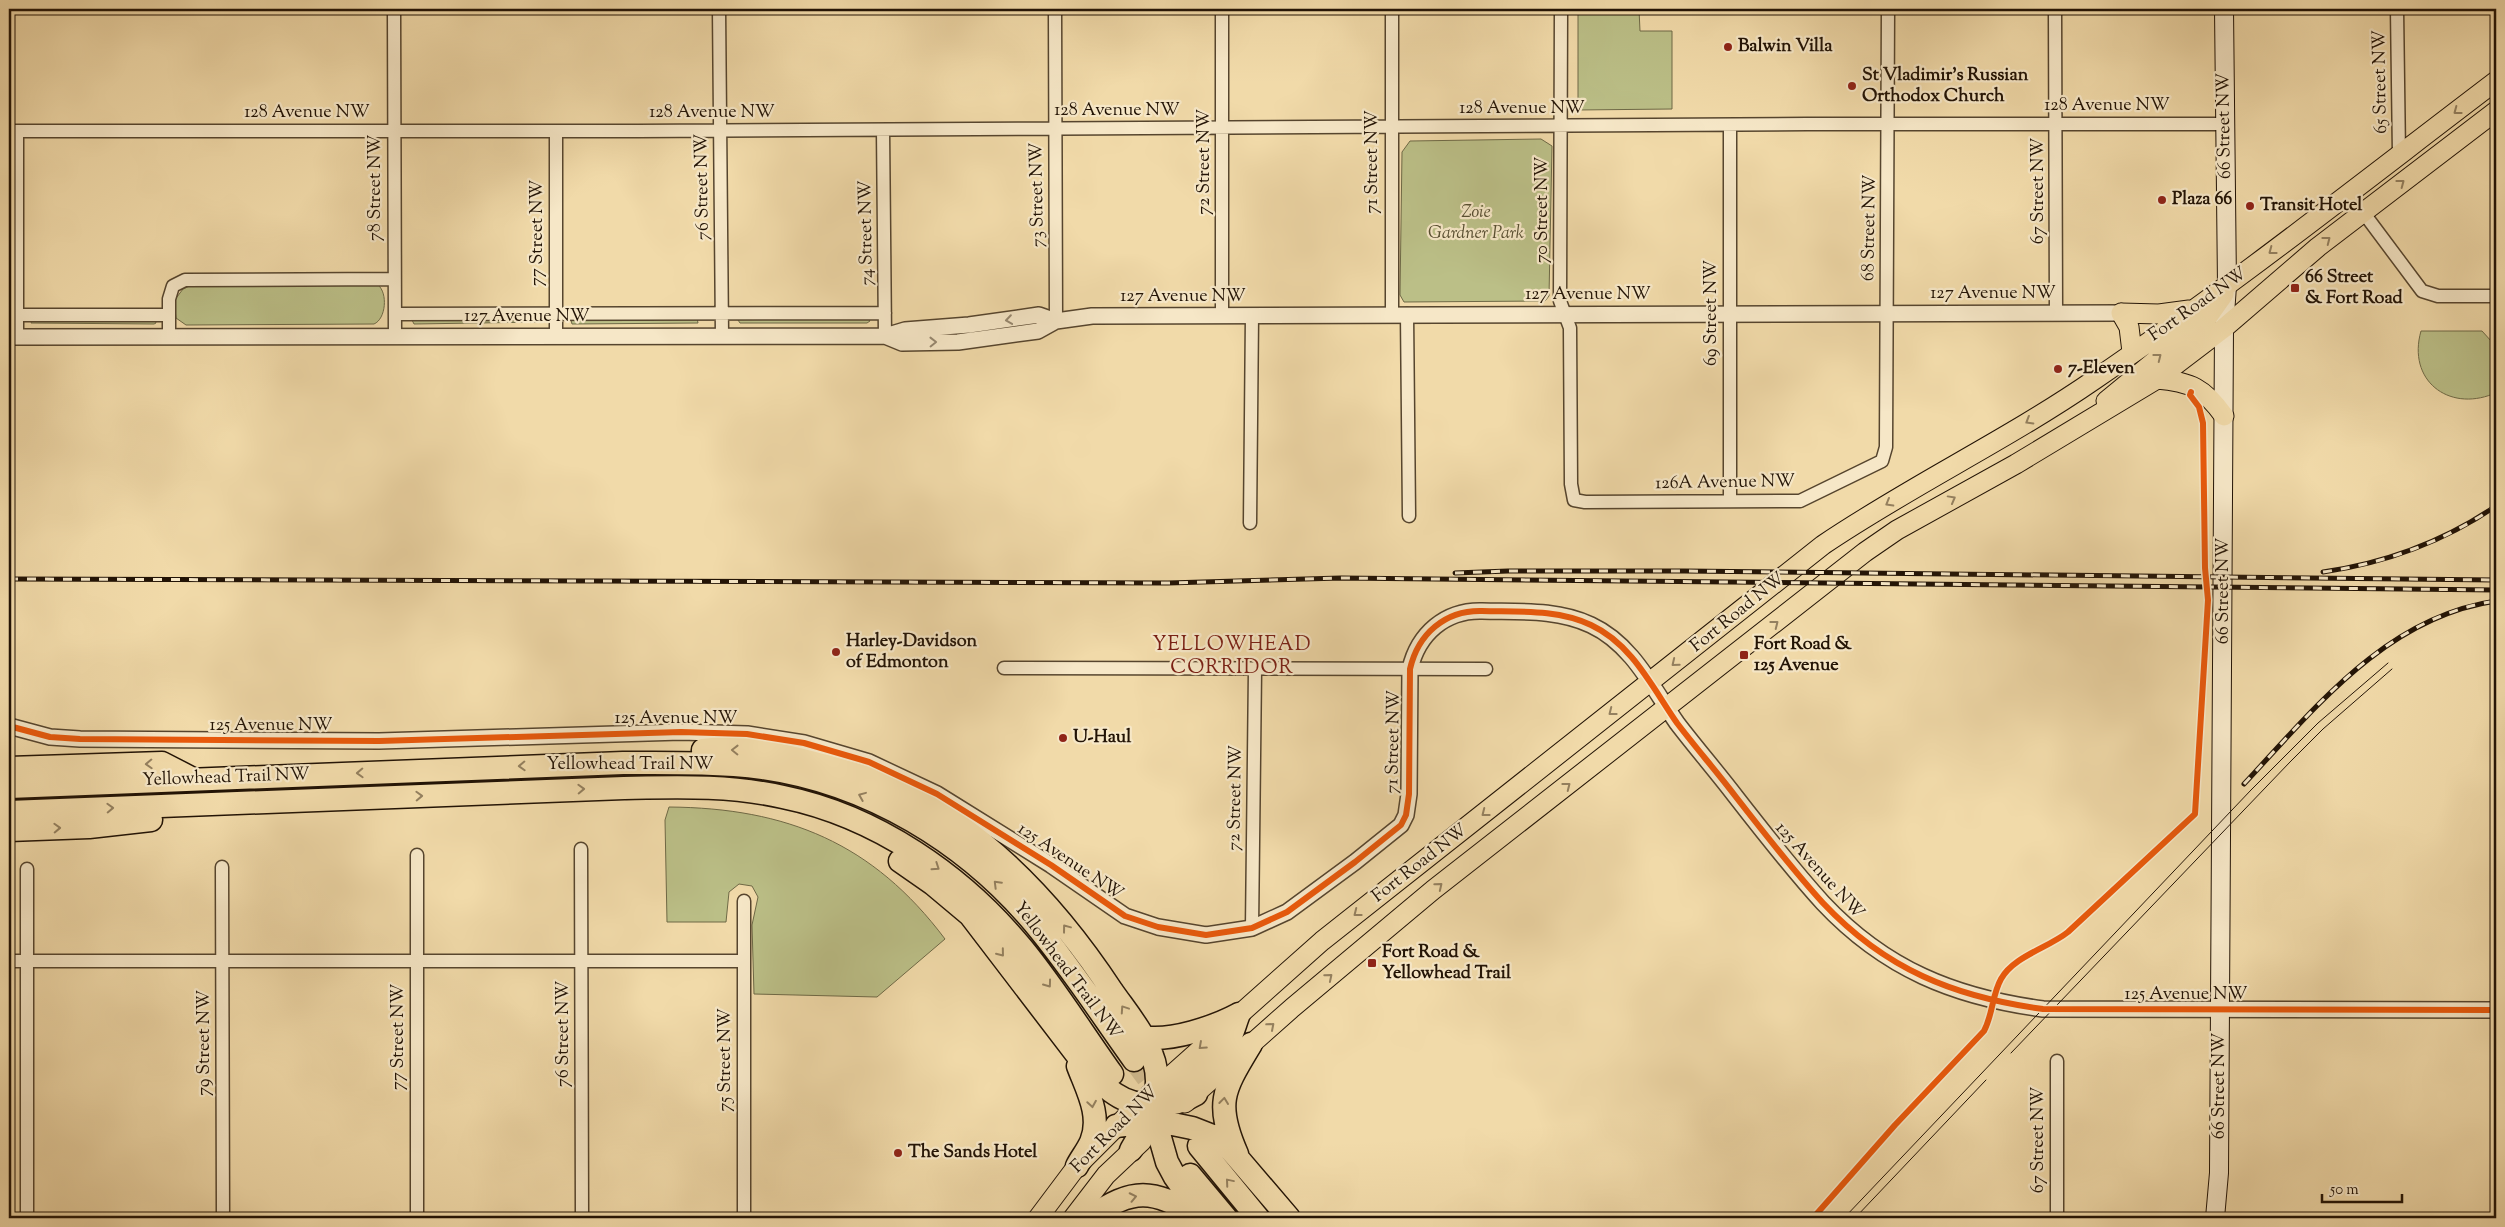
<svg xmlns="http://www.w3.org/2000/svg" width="2505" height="1227" viewBox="0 0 2505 1227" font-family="'Sorts Mill Goudy',serif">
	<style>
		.green { fill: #bbbf87; stroke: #6e6946 }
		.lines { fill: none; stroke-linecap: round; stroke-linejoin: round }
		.motorway-tunnel { stroke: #d2bc90; stroke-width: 22; stroke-dasharray: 22 11; stroke-linecap: butt }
		.minor-casing { stroke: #56452e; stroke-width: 15 }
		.tertiary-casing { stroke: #56452e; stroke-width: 18 }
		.secondary-casing { stroke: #221305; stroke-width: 20 }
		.primary-casing { stroke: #221305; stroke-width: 21 }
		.motorway-casing { stroke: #221305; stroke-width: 25 }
		.minor { stroke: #f6e7c7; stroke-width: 12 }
		.tertiary { stroke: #f6e7c7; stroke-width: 15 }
		.secondary { stroke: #f6e7c7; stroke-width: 18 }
		.primary { stroke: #f1daa9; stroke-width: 19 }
		.motorway { stroke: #f1daa9; stroke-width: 22 }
		.tram { stroke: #221305; stroke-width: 1 }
		.rail-casing { stroke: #221305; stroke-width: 5 }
		.rail { stroke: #f6e7c7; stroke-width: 3; stroke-dasharray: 9; stroke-linecap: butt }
		.cycleway-casing { stroke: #f6e7c7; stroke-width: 9 }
		.cycleway { stroke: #e8590c; stroke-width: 6 }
		.oneway { stroke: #94805f }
		.oneway2 { stroke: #978870 }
		.poi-dot { fill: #8f2418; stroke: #f6e7c7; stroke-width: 2 }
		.labels { text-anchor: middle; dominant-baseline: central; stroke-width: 4.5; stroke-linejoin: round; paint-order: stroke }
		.poi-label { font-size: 18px; font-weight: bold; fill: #221305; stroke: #f6e7c7; text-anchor: start }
		.street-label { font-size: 18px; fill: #221305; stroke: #f6e7c7 }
		.park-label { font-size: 18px; font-style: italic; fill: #584f32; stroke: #f6e7c7 }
		.quarter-label { font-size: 20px; letter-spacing: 1px; fill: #7a1f14; stroke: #f6e7c7 }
	</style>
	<rect width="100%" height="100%" fill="#f1daa9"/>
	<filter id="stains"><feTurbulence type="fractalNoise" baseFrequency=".004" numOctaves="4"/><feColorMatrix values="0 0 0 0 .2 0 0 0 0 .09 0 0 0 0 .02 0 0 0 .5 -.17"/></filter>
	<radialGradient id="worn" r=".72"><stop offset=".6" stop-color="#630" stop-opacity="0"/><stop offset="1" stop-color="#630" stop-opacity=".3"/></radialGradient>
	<!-- green -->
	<path class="green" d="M1578,9H1639L1640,31H1672V109L1578,110Z
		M1541,139L1552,146L1549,296L1545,301L1404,302L1400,295L1402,152L1410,141Z
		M192,285H378C388,293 386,319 374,324L186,325L176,318L174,301L183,289Z
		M697,318L698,323L572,324L571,320Z
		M740,318H868L870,321L867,323H740L738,320Z
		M155,320L156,323L154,324L31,323L32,321Z
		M412,320H541V322L414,324Z
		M2421,331H2482L2492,342L2493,394C2448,412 2407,380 2421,331Z
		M669,807C787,808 873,843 945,939L877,997L754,994L752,925L758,897L752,886L739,884L729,892L726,922H667L665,820Z"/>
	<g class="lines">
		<!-- motorway-tunnel -->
		<path class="motorway-tunnel" d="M1134,1060L1164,1100"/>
		<!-- minor casing -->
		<g class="minor-casing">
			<path id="minor" d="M394,9L395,337
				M719,9L722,335
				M1055,9L1056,321
				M1561,9L1560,301L1570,328L1571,484L1574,500L1585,502L1800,501L1882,461L1886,447L1888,9
				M2055,9L2056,312
				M2397,9L2399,155
				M1730,125V501
				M883,130L885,336
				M9,131H638L1807,124H2225
				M17,131V337
				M556,131V336
				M2363,212L2422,291L2438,296H2496
				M395,314L885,313
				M1407,314L1409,516
				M9,315H169
				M1222,315V9
				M1392,315V9
				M169,337V299L173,286L185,280L394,279
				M1250,523L1252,315
				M1004,668L1486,669
				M581,849L582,1218
				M222,867L223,1218
				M27,869V1218
				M1252,928L1255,670
				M9,961H744
				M417,1218V855
				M744,1218V901
				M2057,1218V1061"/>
		</g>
		<!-- tertiary casing -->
		<g class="tertiary-casing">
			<path id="tertiary" d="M885,336L902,343L958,342L1038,331L1056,321L1092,316L2121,313
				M9,337L885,336L905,330L969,325L1039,315L1056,321
				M9,726L50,737L80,739L379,741L681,732L747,734L804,743L869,762L937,794L1051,865L1125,916L1158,927L1206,935L1252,928L1287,912L1355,862L1401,825L1406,815L1409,794L1410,669C1418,634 1445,610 1482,611C1519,612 1557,609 1591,625C1632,644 1652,687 1677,723C1696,748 1717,772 1736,797C1764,833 1792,869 1823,903C1885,969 1954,997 2043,1009L2496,1010"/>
		</g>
		<!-- secondary casing -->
		<g class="secondary-casing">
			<path id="secondary" d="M2215,1218L2219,1173L2224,328L2227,286L2224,9"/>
		</g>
		<!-- primary casing -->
		<g class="primary-casing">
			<path id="primary" d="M2121,313L2159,314L2189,310
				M2121,313L2129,327L2132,352
				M2157,379C2191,382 2204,388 2224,416
				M2106,401L2207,318L2224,294
				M1149,1095L1322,941L1823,545C1910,486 2007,440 2094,380C2232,286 2363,182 2496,81
				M1185,1103L1292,1008L1433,890L1865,552L1897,530L2016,464L2157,379L2224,328L2318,247L2496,111
				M1038,1218L1077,1166L1127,1116
				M1073,1218L1106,1175L1142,1141"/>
		</g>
		<!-- motorway casing -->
		<g class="motorway-casing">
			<path id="motorway" d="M703,750C743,744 784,755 822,765C847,772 874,778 898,789C987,832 1058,909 1112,991C1130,1017 1157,1047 1157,1081C1157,1107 1144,1128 1131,1150
				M9,768L162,763L193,779
				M9,787L623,763C670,763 717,762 763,768C868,783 966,842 1034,923C1070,966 1101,1014 1134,1060
				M9,812L624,788C677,787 730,785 783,797C876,816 962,875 1022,948C1054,987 1082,1032 1112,1074
				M9,830L89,827L151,820
				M900,861L933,884L970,915L1087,1068C1096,1077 1104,1087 1115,1094C1139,1110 1173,1108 1196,1094
				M1143,1037C1170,1042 1215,1027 1239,1014
				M1116,1126L1158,1121L1192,1128L1215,1137L1230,1149L1289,1218
				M1199,1146L1258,1218
				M1237,1154C1214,1102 1224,1089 1251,1044
				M1077,1166C1081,1158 1087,1151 1091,1142C1102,1116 1087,1090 1078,1066
				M1190,1175L1226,1218
				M1089,1218C1134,1187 1152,1189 1197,1216
				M1204,1218L1175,1177L1167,1162L1157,1127C1159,1108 1212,1062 1227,1043C1233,1035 1235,1023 1239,1014"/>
		</g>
		<!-- minor -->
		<use href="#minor" class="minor"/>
		<!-- tertiary -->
		<use href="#tertiary" class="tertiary"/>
		<!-- secondary -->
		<use href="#secondary" class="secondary"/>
		<!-- primary -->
		<use href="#primary" class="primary"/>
		<!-- motorway -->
		<use href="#motorway" class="motorway"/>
		<!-- tram -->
		<path class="tram" d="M2011,1053L2290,762L2323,729L2392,669
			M1844,1218L2251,790L2318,723L2388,663
			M1855,1218L1986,1080"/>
		<!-- rail casing -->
		<g class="rail-casing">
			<path id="rail" d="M2323,572C2386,563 2443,542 2496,506
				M1455,573L1508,571H1684L2496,580
				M9,579L1168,583L1341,578L2496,590
				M2244,784C2315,708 2386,617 2496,601"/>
		</g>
		<!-- rail -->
		<use href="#rail" class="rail"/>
		<!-- cycleway casing -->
		<g class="cycleway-casing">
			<path id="cycleway" d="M9,726L50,737L80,739L379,741L681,732L747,734L804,743L869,762L937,794L1051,865L1125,916L1158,927L1206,935L1252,928L1287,912L1355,862L1401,825L1406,815L1409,794L1410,669C1418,634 1445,610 1482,611C1519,612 1557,609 1591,625C1632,644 1652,687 1677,723C1696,748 1717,772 1736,797C1764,833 1792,869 1823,903C1885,969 1954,997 2043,1009L2496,1010
				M1813,1218L1895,1125L1984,1031C1993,1014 1992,995 2001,979C2014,956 2048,948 2068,932L2195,814L2208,600L2205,568L2203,423L2199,407L2190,395L2191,392"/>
		</g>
		<!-- cycleway -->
		<use href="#cycleway" class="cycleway"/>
	</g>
	<!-- one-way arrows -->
	<defs><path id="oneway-chevron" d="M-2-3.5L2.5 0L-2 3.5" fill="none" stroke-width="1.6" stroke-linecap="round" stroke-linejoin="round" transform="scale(1.25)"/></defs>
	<g class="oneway">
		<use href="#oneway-chevron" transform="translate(2457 111) rotate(143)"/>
		<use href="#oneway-chevron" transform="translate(2401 183) rotate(-37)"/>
		<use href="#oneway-chevron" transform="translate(2327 240) rotate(-38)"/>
		<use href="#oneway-chevron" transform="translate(2272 251) rotate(143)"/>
		<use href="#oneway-chevron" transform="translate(2158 357) rotate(-38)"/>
		<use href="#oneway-chevron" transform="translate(2029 421) rotate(149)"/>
		<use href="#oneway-chevron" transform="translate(1952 499) rotate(-29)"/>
		<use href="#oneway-chevron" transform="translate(1889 503) rotate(150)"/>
		<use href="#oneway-chevron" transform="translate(1775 624) rotate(-38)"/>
		<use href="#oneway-chevron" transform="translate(1675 663) rotate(141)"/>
		<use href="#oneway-chevron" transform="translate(1612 712) rotate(142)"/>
		<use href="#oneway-chevron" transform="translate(735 750) rotate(-179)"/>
		<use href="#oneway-chevron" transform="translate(149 764) rotate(178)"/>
		<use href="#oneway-chevron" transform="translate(522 766) rotate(178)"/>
		<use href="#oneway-chevron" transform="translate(360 773) rotate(178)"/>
		<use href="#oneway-chevron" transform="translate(1567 786) rotate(-38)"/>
		<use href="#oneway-chevron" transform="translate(581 789) rotate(-2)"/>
		<use href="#oneway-chevron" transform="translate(419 796) rotate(-2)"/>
		<use href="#oneway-chevron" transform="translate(862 796) rotate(-158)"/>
		<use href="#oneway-chevron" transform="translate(110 808) rotate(-2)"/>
		<use href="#oneway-chevron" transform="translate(1485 813) rotate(142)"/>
		<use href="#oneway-chevron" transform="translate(57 828) rotate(-2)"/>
		<use href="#oneway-chevron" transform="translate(936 867) rotate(34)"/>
		<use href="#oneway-chevron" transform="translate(997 884) rotate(-135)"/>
		<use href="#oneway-chevron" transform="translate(1439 886) rotate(-39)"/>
		<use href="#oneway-chevron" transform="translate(1357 913) rotate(142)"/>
		<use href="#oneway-chevron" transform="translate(1066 928) rotate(-127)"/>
		<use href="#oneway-chevron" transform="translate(1001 953) rotate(51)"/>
		<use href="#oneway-chevron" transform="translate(1329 977) rotate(-40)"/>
		<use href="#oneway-chevron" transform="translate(1048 984) rotate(54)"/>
		<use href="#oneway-chevron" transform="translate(1124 1009) rotate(-124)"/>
		<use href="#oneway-chevron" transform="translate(1271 1026) rotate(-41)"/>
		<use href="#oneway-chevron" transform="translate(1202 1046) rotate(138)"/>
		<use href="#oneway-chevron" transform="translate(1224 1101) rotate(-83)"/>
		<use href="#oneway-chevron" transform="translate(1092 1104) rotate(81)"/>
		<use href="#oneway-chevron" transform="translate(1229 1182) rotate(-130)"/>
		<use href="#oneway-chevron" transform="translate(1133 1197) rotate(-12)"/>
	</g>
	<g class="oneway2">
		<use href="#oneway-chevron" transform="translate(1009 320) rotate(172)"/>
		<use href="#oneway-chevron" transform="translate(933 342) rotate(-1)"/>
	</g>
	<!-- markers -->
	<g class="poi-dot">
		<circle cx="1728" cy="47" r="5"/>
		<circle cx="1852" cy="86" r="5"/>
		<circle cx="2162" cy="200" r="5"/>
		<circle cx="2250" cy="206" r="5"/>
		<rect x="2290" y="283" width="10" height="10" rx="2.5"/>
		<circle cx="2058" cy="369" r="5"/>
		<circle cx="836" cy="652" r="5"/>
		<rect x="1739" y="650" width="10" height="10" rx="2.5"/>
		<circle cx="1063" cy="738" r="5"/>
		<rect x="1367" y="958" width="10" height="10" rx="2.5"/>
		<circle cx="898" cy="1153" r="5"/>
	</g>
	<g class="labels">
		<!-- poi labels -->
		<g class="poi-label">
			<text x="1738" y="47">Balwin Villa</text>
			<text x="1862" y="76">St Vladimir's Russian<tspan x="1862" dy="21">Orthodox Church</tspan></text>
			<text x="2172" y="200">Plaza 66</text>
			<text x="2260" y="206">Transit Hotel</text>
			<text x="2305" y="278">66 Street<tspan x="2305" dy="21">&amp; Fort Road</tspan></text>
			<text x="2068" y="369">7-Eleven</text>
			<text x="846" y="642">Harley-Davidson<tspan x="846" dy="21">of Edmonton</tspan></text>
			<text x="1754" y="645">Fort Road &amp;<tspan x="1754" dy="21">125 Avenue</tspan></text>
			<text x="1073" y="738">U-Haul</text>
			<text x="1382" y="953">Fort Road &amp;<tspan x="1382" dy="21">Yellowhead Trail</tspan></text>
			<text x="908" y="1153">The Sands Hotel</text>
		</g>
		<!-- street labels -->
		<g class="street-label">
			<text transform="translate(2381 82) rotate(-91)">65 Street NW</text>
			<text x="2107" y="106">128 Avenue NW</text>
			<text x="1522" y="109">128 Avenue NW</text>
			<text x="1117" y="111">128 Avenue NW</text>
			<text x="307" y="113">128 Avenue NW</text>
			<text x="712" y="113">128 Avenue NW</text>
			<text transform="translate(2225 126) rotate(-91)">66 Street NW</text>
			<text transform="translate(1205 162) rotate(-90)">72 Street NW</text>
			<text transform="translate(1373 162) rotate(-90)">71 Street NW</text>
			<text transform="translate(703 187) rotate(-91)">76 Street NW</text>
			<text transform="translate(376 188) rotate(-90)">78 Street NW</text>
			<text transform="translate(2039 191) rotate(-90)">67 Street NW</text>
			<text transform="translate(1038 195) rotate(-91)">73 Street NW</text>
			<text transform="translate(1543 210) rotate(-90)">70 Street NW</text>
			<text transform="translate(1870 228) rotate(-89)">68 Street NW</text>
			<text transform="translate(538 233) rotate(-90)">77 Street NW</text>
			<text transform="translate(867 233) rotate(-91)">74 Street NW</text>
			<text x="1993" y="294">127 Avenue NW</text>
			<text x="1588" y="295">127 Avenue NW</text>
			<text x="1183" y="297">127 Avenue NW</text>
			<text transform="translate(2198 305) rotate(-35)">Fort Road NW</text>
			<text transform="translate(1712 313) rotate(-90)">69 Street NW</text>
			<text x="527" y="317">127 Avenue NW</text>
			<text transform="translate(1725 483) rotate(-1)">126A Avenue NW</text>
			<text transform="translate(2224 591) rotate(-90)">66 Street NW</text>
			<text transform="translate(1738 613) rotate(-39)">Fort Road NW</text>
			<text x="676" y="719">125 Avenue NW</text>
			<text x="271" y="726">125 Avenue NW</text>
			<text transform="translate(1394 742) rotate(-89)">71 Street NW</text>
			<text x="630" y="765">Yellowhead Trail NW</text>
			<text transform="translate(226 778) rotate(-2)">Yellowhead Trail NW</text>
			<text transform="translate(1236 798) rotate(-89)">72 Street NW</text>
			<text transform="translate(1070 862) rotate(34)">125 Avenue NW</text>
			<text transform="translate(1420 864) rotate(-38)">Fort Road NW</text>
			<text transform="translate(1819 871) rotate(48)">125 Avenue NW</text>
			<text transform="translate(1067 971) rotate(53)">Yellowhead Trail NW</text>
			<text x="2186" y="995">125 Avenue NW</text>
			<text transform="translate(564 1034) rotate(-90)">76 Street NW</text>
			<text transform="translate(399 1037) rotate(-90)">77 Street NW</text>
			<text transform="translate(205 1043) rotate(-90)">79 Street NW</text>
			<text transform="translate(726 1060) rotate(-90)">75 Street NW</text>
			<text transform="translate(2220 1086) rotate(-90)">66 Street NW</text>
			<text transform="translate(1115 1130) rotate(-45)">Fort Road NW</text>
			<text transform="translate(2039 1140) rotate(-90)">67 Street NW</text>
		</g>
		<!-- park labels -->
		<g class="park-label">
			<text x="1476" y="213">Zoie<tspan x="1476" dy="21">Gardner Park</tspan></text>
		</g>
		<!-- quarter labels -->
		<g class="quarter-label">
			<text x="1232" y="645">YELLOWHEAD<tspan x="1232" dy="23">CORRIDOR</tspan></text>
		</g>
	</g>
	<!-- margin -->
	<rect width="2505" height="1227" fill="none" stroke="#f1daa9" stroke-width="30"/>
	<rect x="10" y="10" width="2485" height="1207" fill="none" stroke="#221305" stroke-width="2.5"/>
	<rect x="15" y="15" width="2475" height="1197" fill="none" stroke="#221305"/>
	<!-- scale -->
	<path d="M2322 1194v8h80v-8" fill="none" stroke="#221305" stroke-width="2.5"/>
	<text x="2330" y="1194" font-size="15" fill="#221305" stroke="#f6e7c7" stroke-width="4" paint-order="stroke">50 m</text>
	<rect width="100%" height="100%" filter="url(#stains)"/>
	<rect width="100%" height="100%" fill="url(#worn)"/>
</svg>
